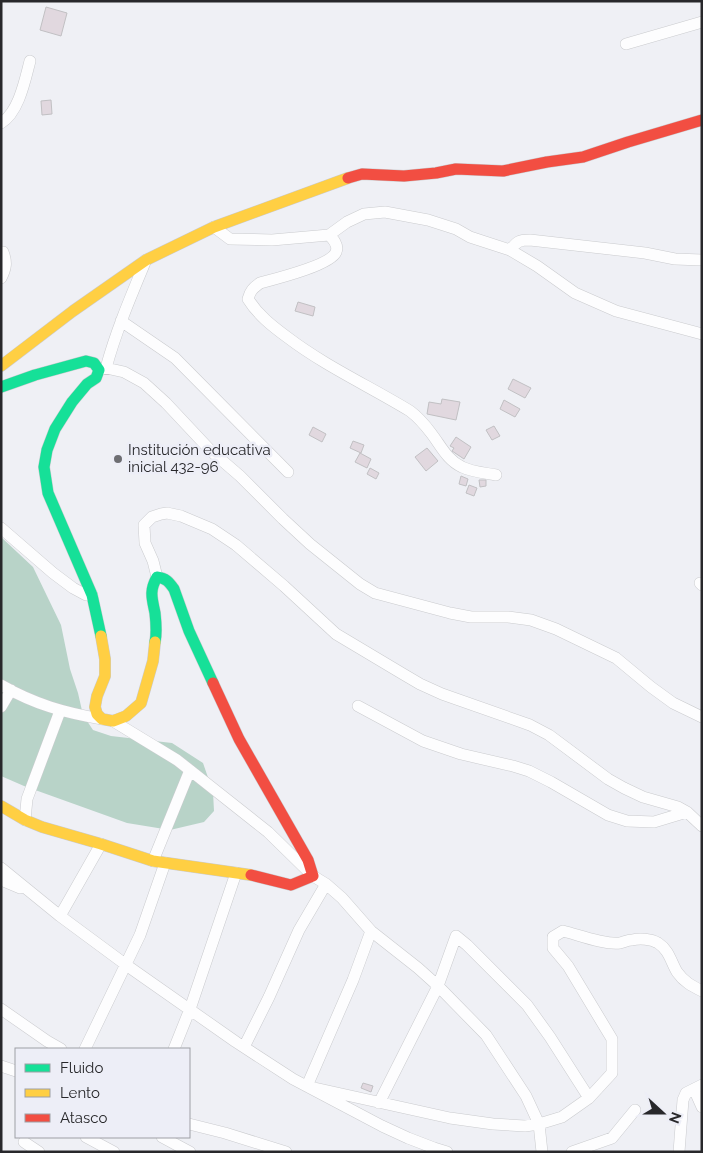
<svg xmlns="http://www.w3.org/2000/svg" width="703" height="1153" viewBox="0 0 703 1153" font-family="Raleway,sans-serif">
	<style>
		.forest { fill: #b8d3c8 }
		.building { fill: #e1d8df; stroke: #c1c0c3 }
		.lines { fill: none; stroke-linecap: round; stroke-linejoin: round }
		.street-casing { stroke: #cacbce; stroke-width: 12 }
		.fast-casing { stroke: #cacbce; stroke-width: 12 }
		.slow-casing { stroke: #cacbce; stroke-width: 12 }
		.jam-casing { stroke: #cacbce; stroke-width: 12 }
		.street { stroke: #fdfdfe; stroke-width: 11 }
		.fast { stroke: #16e098; stroke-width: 11 }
		.slow { stroke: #ffcf43; stroke-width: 11 }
		.jam { stroke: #f24e42; stroke-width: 11 }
		.poi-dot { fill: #6e6e72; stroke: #edeef7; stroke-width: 2 }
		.labels { text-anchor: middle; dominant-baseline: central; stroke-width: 5; stroke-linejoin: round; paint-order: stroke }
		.poi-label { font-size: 15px; fill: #28282b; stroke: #edeef7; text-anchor: start }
	</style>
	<rect width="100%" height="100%" fill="#eff0f5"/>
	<!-- forest -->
	<path class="forest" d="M1,537L33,567L61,625L70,669L78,693L83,715L93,730L111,736L172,743L203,763L213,792L214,811L204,822L170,830L127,823L24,786L1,776Z"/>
	<!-- building -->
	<path class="building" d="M46,7L67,13L61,36L40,30Z
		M51,100L52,114L42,115L41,101Z
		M298,302L315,307L313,316L295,311Z
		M513,379L531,388L525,398L508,389Z
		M442,399L460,402L456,420L427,414L429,402L441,404Z
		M504,400L520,409L515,417L500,409Z
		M494,426L500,436L492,440L486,430Z
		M313,427L326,434L322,442L309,435Z
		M456,437L471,447L464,459L452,451L454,448L450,446Z
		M353,441L364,445L361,453L350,448Z
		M427,448L438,461L426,471L415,457Z
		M360,453L371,459L367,468L355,462Z
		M370,468L379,473L376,479L367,474Z
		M461,476L468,479L466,486L459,484Z
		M479,480H486V486L480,487Z
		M469,485L477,488L474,496L466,493Z
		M363,1083L373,1086L371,1092L361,1088Z"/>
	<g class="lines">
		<!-- street casing -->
		<g class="street-casing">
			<path id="street" d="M626,44L702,22
				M1,123C19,112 25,80 30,61
				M214,227L230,239L272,240L329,235L347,222L364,214L385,212L428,220L456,229L470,237L510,250L537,266L575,293L616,311L702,334
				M329,235C333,239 339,245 336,252C331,265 275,279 260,283C253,288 250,291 248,299C258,315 272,326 287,337C325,366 369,386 410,411C418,417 425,425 431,433C441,446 447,460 462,467C472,472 486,473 496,475
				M510,250C517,242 518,240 530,240L645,253L675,259L702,260
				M1,252H3C7,262 6,269 1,278
				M121,321L175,358L288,472
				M106,368C116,331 131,296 146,260
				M99,370L106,368L124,372L144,383L166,403L211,451L240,476L283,519L310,544L360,584L375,593L450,613L471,617H508L531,620L556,629L616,658L651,687L673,703L702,717
				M1,528L53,573L73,588L86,595H92
				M157,577L153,561L145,543L144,525L152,517L161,514L167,513L181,516L212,529L236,545L284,586L336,634L403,674L420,684L442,694L530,725L549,735L608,779L624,788L643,797L678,807L687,812L702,826
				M700,583L702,585
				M1,685C34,704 65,713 102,719
				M358,706L423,741L461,754L513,766L529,771L551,782L608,815L627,821L654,822L687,812
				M1,707L11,690
				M113,721L177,760L268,832L313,876L326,884L342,898L371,931L418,968L438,986L486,1035L526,1096L539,1124L542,1152
				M25,820L27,799L60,711
				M153,861L190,770
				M1,868L60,916L129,967L236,1042L293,1079L382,1126L408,1138L434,1148L447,1152
				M1,880L20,888
				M60,916L101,844
				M1,1009L47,1041L61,1049
				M244,1047L269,997L299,930L326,884
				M85,1049L140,935L165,863
				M174,1049L190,1009L236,873
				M1,1066L16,1071
				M307,1086L353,980L371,931
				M310,1087L450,1118L493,1124L525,1126L539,1124L562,1117L589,1098L612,1073V1039L568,966L553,948V937L563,931C579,935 604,945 620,943C624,942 628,940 632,940C640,938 651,939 658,943C669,950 671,962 677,972C684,982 692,986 702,991
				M694,1089L702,1107
				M379,1103L438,986L456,936L467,945L527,1005L550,1037L589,1098
				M189,1124L225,1133L286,1152
				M86,1137L114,1152
				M162,1137L190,1152
				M24,1142L39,1152
				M572,1152L612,1138L635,1110
				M679,1152L683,1100L686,1093L702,1085"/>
		</g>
		<!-- fast casing -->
		<g class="fast-casing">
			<path id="fast" d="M1,387L35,375L86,361L94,363L99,370L96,378L87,384L72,402L55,429L47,450L44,467L48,493L92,595L101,636
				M155,642C157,633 156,622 155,613C152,598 149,591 157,577C166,578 169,582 174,589L189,631L213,683"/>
		</g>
		<!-- slow casing -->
		<g class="slow-casing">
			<path id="slow" d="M1,366L73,311L146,260L214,227L348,178
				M101,636L105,659V676L97,696L95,707L97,714L102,719L113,721L126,716L141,703L153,661L155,642
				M1,806L25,820L42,827L101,844L153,861L251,875"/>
		</g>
		<!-- jam casing -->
		<g class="jam-casing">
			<path id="jam" d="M348,178L362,174L404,176L436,173L456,169L503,171L547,162L583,157L628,142L702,120
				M213,683L239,739L308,860L313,876L291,885L251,875"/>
		</g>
		<!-- street -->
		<use href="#street" class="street"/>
		<!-- fast -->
		<use href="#fast" class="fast"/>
		<!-- slow -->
		<use href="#slow" class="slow"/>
		<!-- jam -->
		<use href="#jam" class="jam"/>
	</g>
	<!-- markers -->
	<circle class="poi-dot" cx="118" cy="459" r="5"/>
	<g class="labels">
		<!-- poi labels -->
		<g class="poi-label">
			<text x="128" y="450">Institución educativa<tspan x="128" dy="17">inicial 432-96</tspan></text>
		</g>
	</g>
	<!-- border -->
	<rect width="703" height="1153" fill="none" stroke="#28282b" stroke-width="5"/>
	<!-- legend -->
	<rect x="15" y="1048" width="175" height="90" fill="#edeef7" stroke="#9e9fa5"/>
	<rect x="25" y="1064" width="25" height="8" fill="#16e098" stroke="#9e9fa5"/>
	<text x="60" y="1073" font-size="15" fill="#28282b">Fluido</text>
	<rect x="25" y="1089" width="25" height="8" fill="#ffcf43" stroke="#9e9fa5"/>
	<text x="60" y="1098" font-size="15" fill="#28282b">Lento</text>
	<rect x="25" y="1114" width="25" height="8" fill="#f24e42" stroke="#9e9fa5"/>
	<text x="60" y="1123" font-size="15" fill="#28282b">Atasco</text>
	<!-- north arrow -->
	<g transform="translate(663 1113) rotate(111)" stroke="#edeef7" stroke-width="4" paint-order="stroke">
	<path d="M0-4L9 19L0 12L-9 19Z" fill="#28282b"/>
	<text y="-8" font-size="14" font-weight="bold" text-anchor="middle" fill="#28282b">N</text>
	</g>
</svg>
